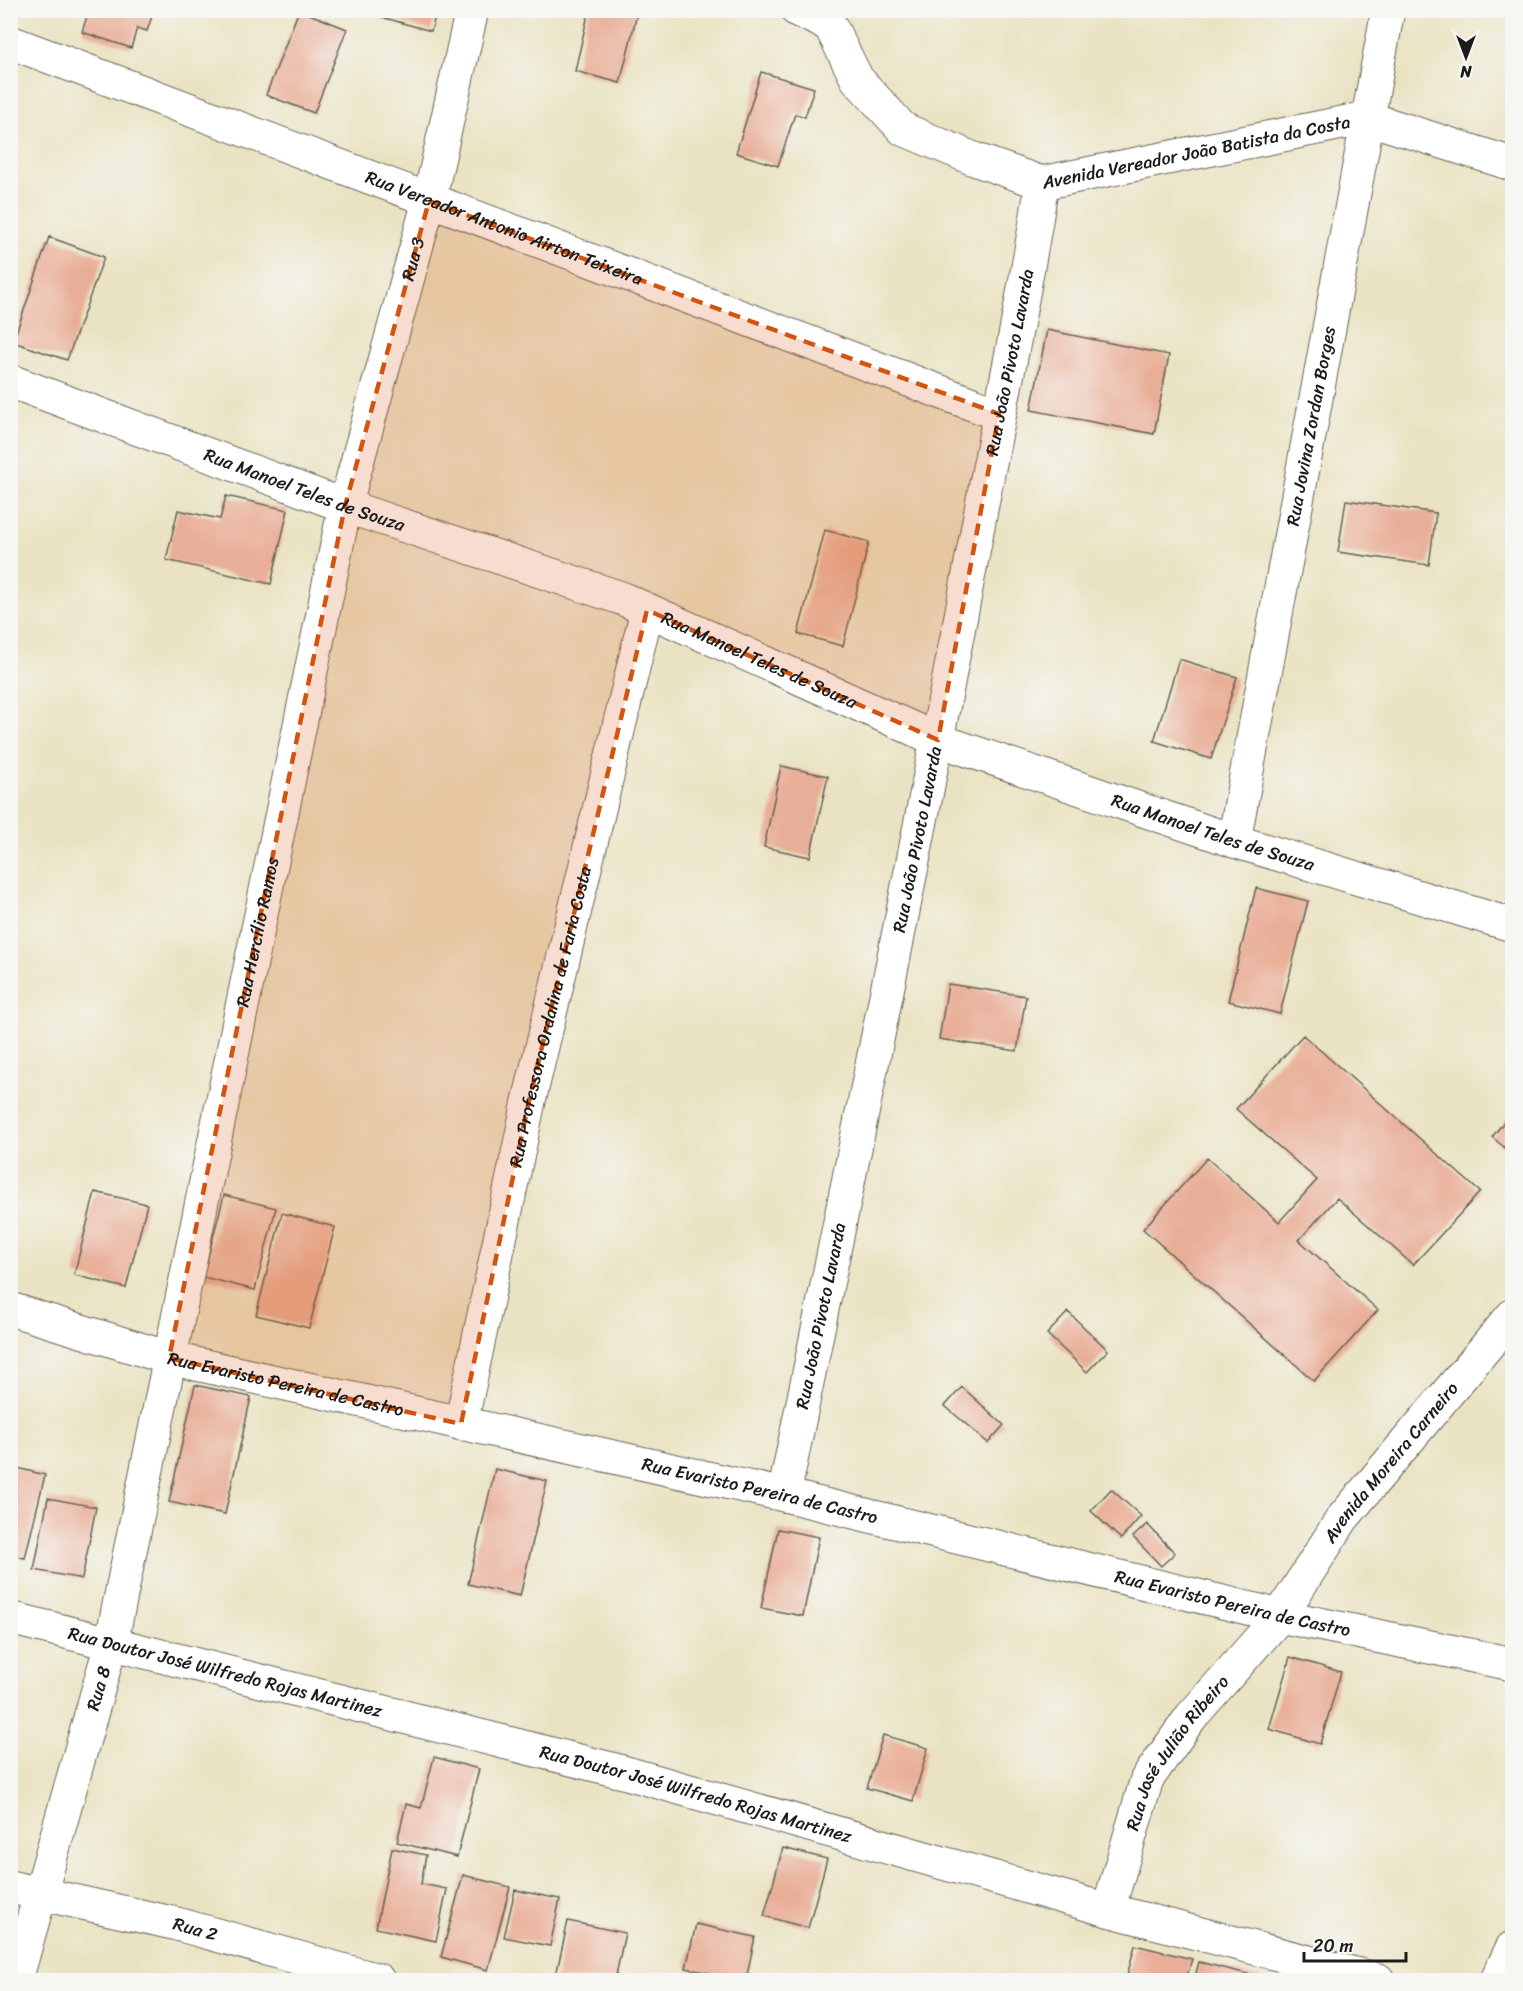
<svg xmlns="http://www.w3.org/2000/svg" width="1523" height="1991" viewBox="0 0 1523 1991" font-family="Sriracha,sans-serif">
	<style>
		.building { fill: #e9ae97 }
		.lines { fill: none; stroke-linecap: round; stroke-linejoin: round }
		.street-casing { stroke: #646256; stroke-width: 35 }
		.street { stroke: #fff; stroke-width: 33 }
		.marked { fill: #d4530e; fill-opacity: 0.2; stroke: #d4530e; stroke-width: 4.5; stroke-dasharray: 12 8; stroke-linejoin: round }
		.labels { text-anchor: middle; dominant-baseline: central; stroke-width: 6; stroke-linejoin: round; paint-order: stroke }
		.street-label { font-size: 18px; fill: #1c1c1c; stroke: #f6f6f2 }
	</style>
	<rect width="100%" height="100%" fill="#f6f6f2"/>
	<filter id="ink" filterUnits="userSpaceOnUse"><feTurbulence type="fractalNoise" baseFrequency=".0167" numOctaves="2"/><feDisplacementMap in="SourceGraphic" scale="12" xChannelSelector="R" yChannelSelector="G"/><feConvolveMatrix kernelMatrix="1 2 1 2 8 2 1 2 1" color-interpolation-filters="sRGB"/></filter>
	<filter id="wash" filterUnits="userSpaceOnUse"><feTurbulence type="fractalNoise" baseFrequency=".008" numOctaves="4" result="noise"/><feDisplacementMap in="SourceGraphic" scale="24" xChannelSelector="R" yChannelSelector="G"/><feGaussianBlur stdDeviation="1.35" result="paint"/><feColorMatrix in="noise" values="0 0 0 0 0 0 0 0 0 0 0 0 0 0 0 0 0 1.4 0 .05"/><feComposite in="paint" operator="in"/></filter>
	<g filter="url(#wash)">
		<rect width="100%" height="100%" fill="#eae3c3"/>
		<g id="blocks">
			<!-- building -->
			<path class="building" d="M89,10H154L147,31L137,28L131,48L82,32Z
				M299,10L347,29L314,113L266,95Z
				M368,10H437L431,31L367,13Z
				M589,10H638L620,83L575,71Z
				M761,72L814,88L805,117L795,114L778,166L736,153Z
				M49,237L104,257L67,360L13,342Z
				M1047,330L1169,355L1154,434L1031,410Z
				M226,496L288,510L271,584L166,560L178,510L220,519Z
				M1346,500L1436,513L1429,565L1338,552Z
				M825,530L869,542L843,646L798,634Z
				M1179,659L1237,677L1211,759L1154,741Z
				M781,766L828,776L810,857L764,847Z
				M1256,888L1308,901L1280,1014L1228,1001Z
				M948,984L1026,996L1017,1051L939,1039Z
				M1303,1035L1480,1192L1413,1265L1337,1198L1299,1240L1378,1310L1314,1381L1143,1229L1207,1158L1279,1222L1317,1180L1236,1109Z
				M1512,1112V1154L1492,1137Z
				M95,1192L147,1204L126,1288L74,1275Z
				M224,1195L276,1208L255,1290L203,1277Z
				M282,1213L335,1227L309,1328L256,1315Z
				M1068,1312L1108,1350L1087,1372L1047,1334Z
				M195,1385L251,1397L225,1514L169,1502Z
				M962,1387L1004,1425L988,1443L945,1406Z
				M10,1466L45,1475L25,1558L10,1555Z
				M495,1469L547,1481L520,1596L468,1584Z
				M1111,1489L1141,1516L1121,1539L1091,1511Z
				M48,1498L96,1507L82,1579L34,1570Z
				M1147,1524L1175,1553L1161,1566L1133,1537Z
				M778,1529L819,1537L803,1616L761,1608Z
				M1290,1657L1341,1672L1320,1744L1269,1729Z
				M883,1735L928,1748L913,1801L867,1788Z
				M434,1757L479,1769L457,1857L397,1842L406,1804L421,1808Z
				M392,1848L426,1855L421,1884L447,1889L436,1941L376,1928Z
				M783,1848L827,1859L808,1928L764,1916Z
				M463,1875L510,1887L488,1970L441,1957Z
				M515,1890L560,1899L550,1946L504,1937Z
				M568,1921L625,1933L615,1980H555Z
				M696,1924L755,1937L746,1980H707L709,1973L686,1968Z
				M1135,1945L1192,1959L1186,1980H1126Z
				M1199,1962L1260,1977L1259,1980H1194Z"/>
		</g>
	</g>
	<g filter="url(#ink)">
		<use href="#blocks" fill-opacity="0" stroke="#646256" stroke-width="1.5"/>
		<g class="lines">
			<!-- street casing -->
			<g class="street-casing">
				<g id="street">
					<path id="s1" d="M797,10L830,25L857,79L903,129L974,159L1042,183L1367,118L1512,164"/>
					<path id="s2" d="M10,42L999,414"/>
					<path id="s3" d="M10,381L345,506L621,598L938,740L1234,841L1512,925"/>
					<path id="s4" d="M1234,841L1388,10"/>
					<path id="s5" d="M10,1309L169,1358L784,1495L1280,1616L1512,1664"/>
					<path id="s6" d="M461,1424L529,1101L647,610"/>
					<path id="s7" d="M784,1495C850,1173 917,850 978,526C999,412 1025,298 1042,183"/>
					<path id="s8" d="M10,1618L623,1772L1108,1910L1378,1980"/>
					<path id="s9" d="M10,1887L177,1924L378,1980"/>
					<path id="s10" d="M1108,1910L1147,1779L1191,1717L1280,1616L1342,1519L1512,1316"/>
					<path id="s11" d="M16,1980L111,1644L345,506L429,201L472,10"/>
					<path d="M1497,1980L1512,1948"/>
				</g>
			</g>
			<!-- street -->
			<use href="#street" class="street"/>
		</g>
	</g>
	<!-- marked area -->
	<path class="marked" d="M429,201L999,414L938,740L647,610L529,1101L461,1424L169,1358L345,506Z"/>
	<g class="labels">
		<!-- street labels -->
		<g class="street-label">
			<text stroke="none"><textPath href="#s1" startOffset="471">Avenida Vereador João Batista da Costa</textPath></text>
			<text stroke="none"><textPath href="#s2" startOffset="528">Rua Vereador Antonio Airton Teixeira</textPath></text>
			<text stroke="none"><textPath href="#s11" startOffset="1767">Rua 3</textPath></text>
			<text stroke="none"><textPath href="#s7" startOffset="1155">Rua João Pivoto Lavarda</textPath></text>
			<text stroke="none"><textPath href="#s4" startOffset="422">Rua Jovina Zordan Borges</textPath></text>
			<text stroke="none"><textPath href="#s3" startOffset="314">Rua Manoel Teles de Souza</textPath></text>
			<text stroke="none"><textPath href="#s3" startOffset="800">Rua Manoel Teles de Souza</textPath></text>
			<text stroke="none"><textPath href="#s3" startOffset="1286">Rua Manoel Teles de Souza</textPath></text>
			<text stroke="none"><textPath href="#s7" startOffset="669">Rua João Pivoto Lavarda</textPath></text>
			<text stroke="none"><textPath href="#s11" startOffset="1076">Rua Hercílio Ramos</textPath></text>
			<text stroke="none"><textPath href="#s6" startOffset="417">Rua Professora Ordalina de Faria Costa</textPath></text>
			<text stroke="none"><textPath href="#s7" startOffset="183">Rua João Pivoto Lavarda</textPath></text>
			<text stroke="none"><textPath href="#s5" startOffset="286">Rua Evaristo Pereira de Castro</textPath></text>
			<text stroke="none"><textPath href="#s10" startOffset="537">Avenida Moreira Carneiro</textPath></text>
			<text stroke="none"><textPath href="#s5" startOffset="772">Rua Evaristo Pereira de Castro</textPath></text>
			<text stroke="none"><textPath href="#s5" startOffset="1258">Rua Evaristo Pereira de Castro</textPath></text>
			<text stroke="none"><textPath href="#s8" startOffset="222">Rua Doutor José Wilfredo Rojas Martinez</textPath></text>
			<text stroke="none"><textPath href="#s11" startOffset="303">Rua 8</textPath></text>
			<text stroke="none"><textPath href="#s10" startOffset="174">Rua José Julião Ribeiro</textPath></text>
			<text stroke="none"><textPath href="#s8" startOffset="708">Rua Doutor José Wilfredo Rojas Martinez</textPath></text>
			<text stroke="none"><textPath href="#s9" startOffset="190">Rua 2</textPath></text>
		</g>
	</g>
	<!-- margin -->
	<rect width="1523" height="1991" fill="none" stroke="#f6f6f2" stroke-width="36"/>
	<!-- north arrow -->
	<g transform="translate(1466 57) rotate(180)" stroke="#f6f6f2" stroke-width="4.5" paint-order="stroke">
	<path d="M0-4.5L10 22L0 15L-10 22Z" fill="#1c1c1c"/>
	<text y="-9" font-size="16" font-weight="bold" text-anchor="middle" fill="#1c1c1c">N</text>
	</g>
	<!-- scale -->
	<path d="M1304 1952v9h102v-9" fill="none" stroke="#1c1c1c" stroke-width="3"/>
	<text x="1313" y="1952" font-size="18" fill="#1c1c1c" stroke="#f6f6f2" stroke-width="4.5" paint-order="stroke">20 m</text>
</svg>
